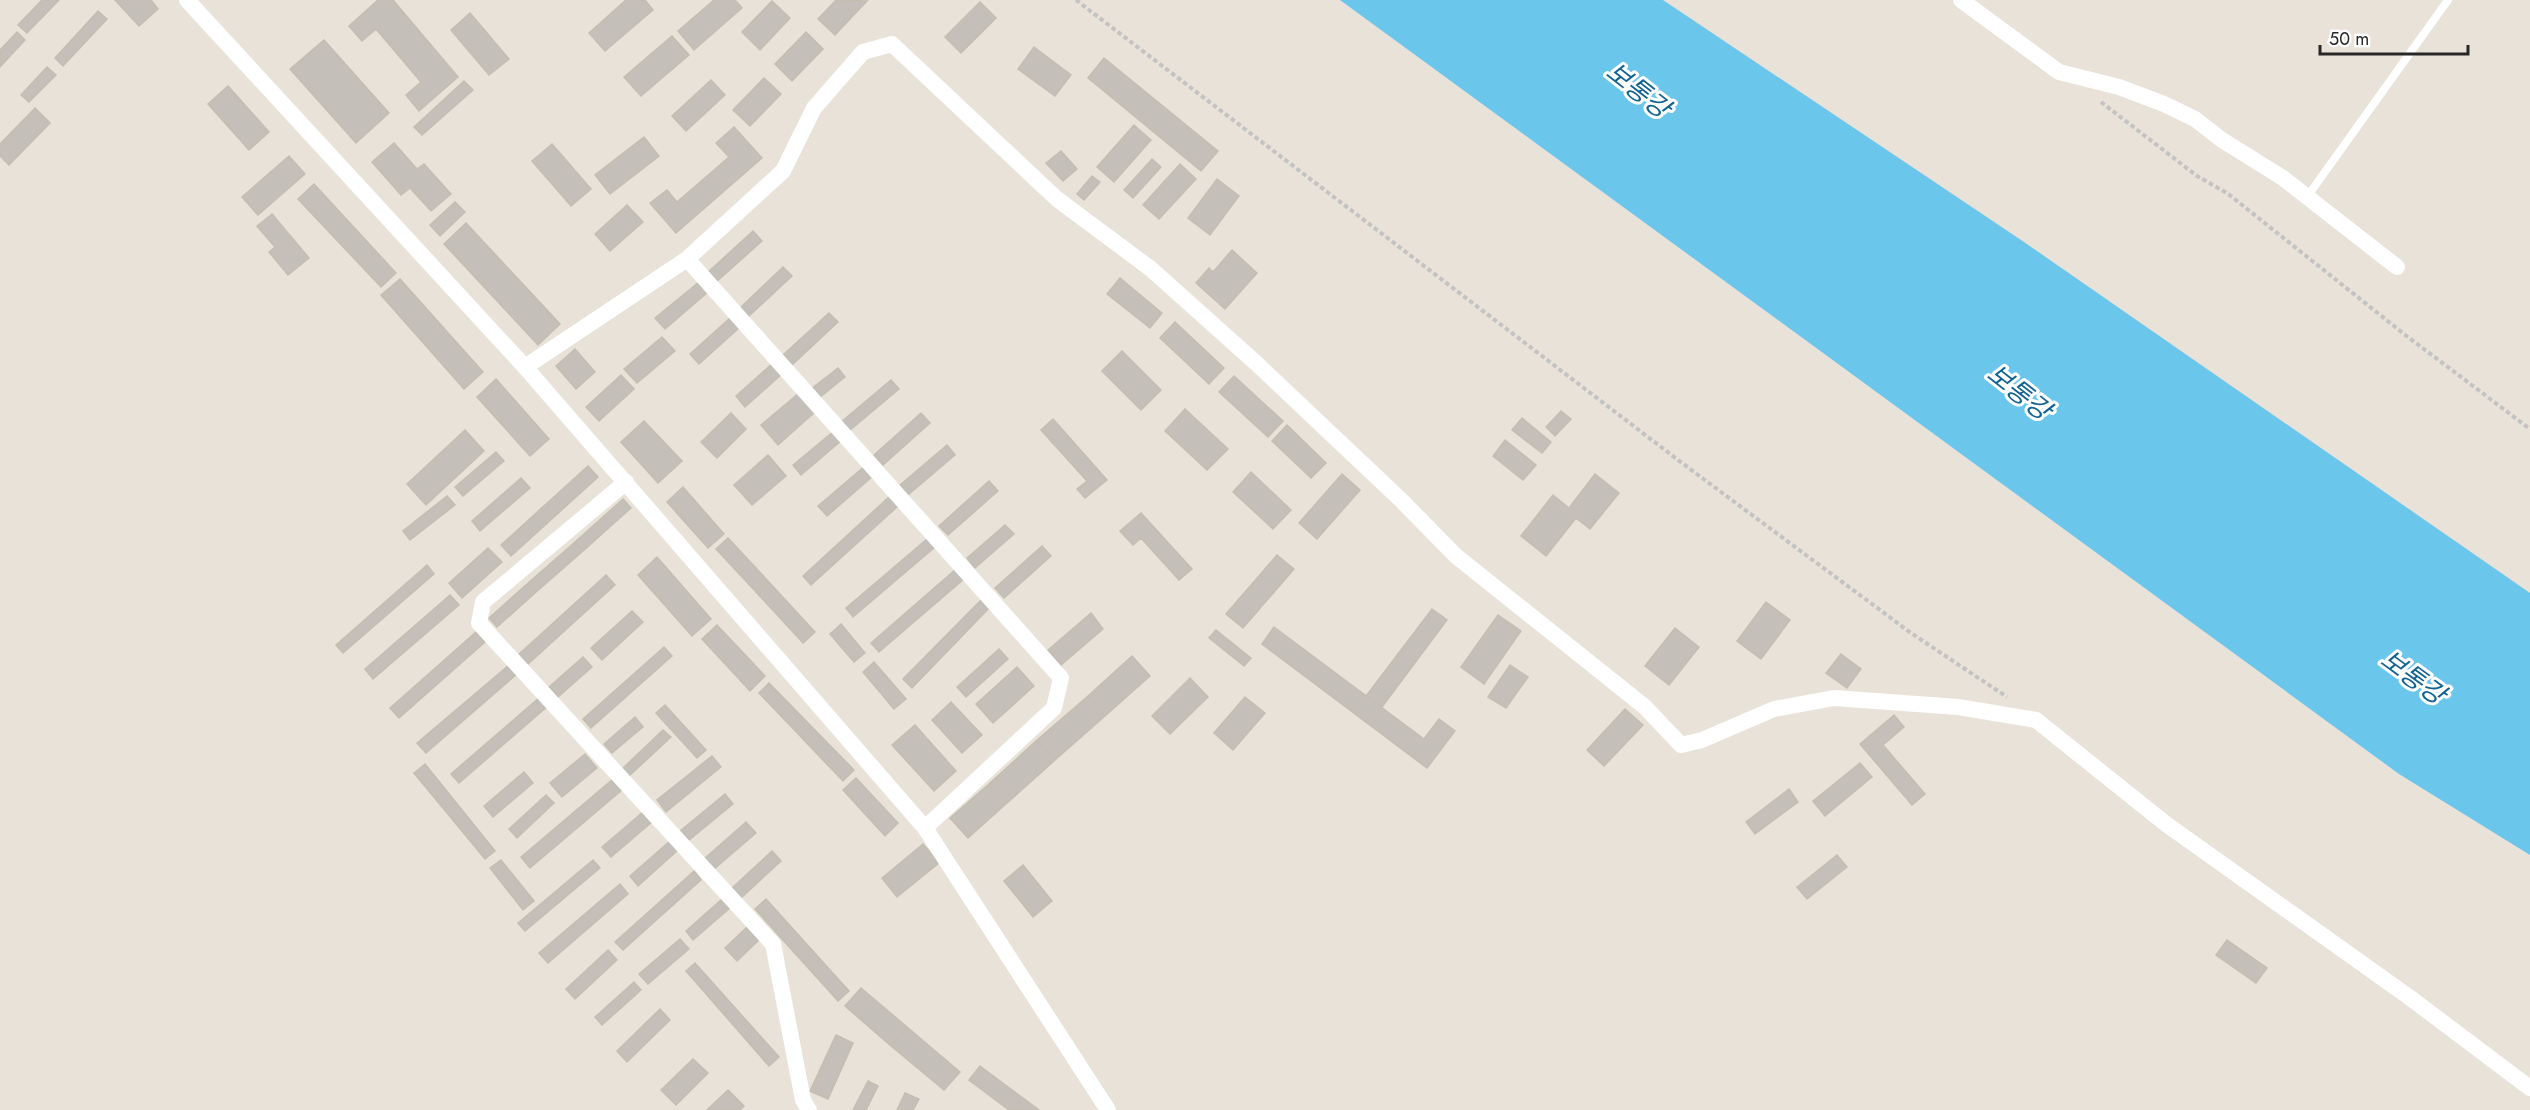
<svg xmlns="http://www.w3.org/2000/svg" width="2530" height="1110" viewBox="0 0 2530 1110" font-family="Jost,'Noto Sans KR',sans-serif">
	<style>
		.water { fill: #6bc6eb }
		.building { fill: #c4bfb8; stroke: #c4beb2; stroke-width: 1.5 }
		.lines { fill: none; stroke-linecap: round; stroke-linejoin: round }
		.path { stroke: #c3c3c3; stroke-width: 4; stroke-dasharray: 4.5 3; stroke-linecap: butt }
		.service { stroke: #fff; stroke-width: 8 }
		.minor { stroke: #fff; stroke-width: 16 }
		.labels { text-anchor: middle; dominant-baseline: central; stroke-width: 6; stroke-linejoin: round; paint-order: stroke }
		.water-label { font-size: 26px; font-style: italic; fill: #106292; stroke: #fff }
	</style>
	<rect width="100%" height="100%" fill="#e9e2d8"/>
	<!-- water -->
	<path class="water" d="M1340,0H1663L2024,242L2530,593V855L2399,774Z"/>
	<!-- building -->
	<path class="building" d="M42,0H59L27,33L18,25Z
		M115,0H151L158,9L139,26Z
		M378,0H393L458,77L419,111L406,95L421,82L376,29L362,41L349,26Z
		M626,0H645L653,10L605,51L589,33Z
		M714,0H735L742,8L694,50L678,31Z
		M836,0L867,1L835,35L818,19Z
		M772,1L790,18L760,50L742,32Z
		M980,2L996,18L961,53L945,37Z
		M98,11L107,19L63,66L55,58Z
		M470,13L509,59L489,75L451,30Z
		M17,32L25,40L0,67V50Z
		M806,32L823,49L792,81L775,64Z
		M672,36L689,55L641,96L624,77Z
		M324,40L389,113L356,143L290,69Z
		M1034,47L1071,75L1055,96L1018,69Z
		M1104,58L1218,151L1201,171L1088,78Z
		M47,67L56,75L29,102L21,95Z
		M764,78L781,94L750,126L733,110Z
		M711,80L725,95L686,131L672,116Z
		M464,81L473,90L422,135L414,127Z
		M228,86L269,132L249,150L208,104Z
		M35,108L50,123L9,165L0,156V144Z
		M1134,125L1151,140L1114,182L1097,167Z
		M734,127L762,158L676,233L650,203L667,190L677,202L729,157L716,143Z
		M644,137L659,156L610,194L595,175Z
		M394,143L417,169L424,164L451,194L431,211L410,188L401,195L372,162Z
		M552,144L591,189L571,206L532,161Z
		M1061,151L1077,169L1063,181L1046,163Z
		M289,156L305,174L258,215L242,197Z
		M1152,159L1161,167L1133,198L1124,190Z
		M1180,164L1196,179L1159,219L1143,205Z
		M1092,176L1100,182L1084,200L1077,194Z
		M1217,179L1239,196L1210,235L1188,218Z
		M314,184L396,273L381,287L298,199Z
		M455,202L465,212L440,236L430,225Z
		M627,205L643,222L610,251L595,234Z
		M272,214L309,258L288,275L269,252L275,247L257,226Z
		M466,223L560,324L538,345L444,244Z
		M753,231L762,241L715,283L706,274Z
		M1232,250L1257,273L1225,309L1196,283L1209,268L1213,272Z
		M783,267L792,276L748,317L740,308Z
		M1120,278L1162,313L1150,328L1107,294Z
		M400,279L483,372L464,389L381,295Z
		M699,282L708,292L665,329L655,318Z
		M829,313L838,322L792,365L783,355Z
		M730,318L739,328L699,364L690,354Z
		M1175,322L1224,368L1209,384L1160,338Z
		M662,337L675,351L637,383L624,369Z
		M575,349L595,372L576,389L556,366Z
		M1122,351L1161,390L1141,410L1102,371Z
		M773,363L783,373L745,407L736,396Z
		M838,368L845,377L819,398L811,389Z
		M621,375L634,389L599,421L586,407Z
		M1234,376L1283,421L1268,437L1219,392Z
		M496,379L549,439L530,456L477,397Z
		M891,380L899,389L849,431L841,422Z
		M799,393L815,412L778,445L761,425Z
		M1185,409L1228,449L1207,470L1165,431Z
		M1561,411L1571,419L1555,436L1546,427Z
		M731,413L746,429L717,458L701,442Z
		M921,413L930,423L883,465L874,455Z
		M1522,418L1551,442L1542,453L1512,430Z
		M1053,419L1107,480L1085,498L1077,489L1087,481L1041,430Z
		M644,421L682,461L658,483L621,442Z
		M1287,425L1326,463L1311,478L1272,441Z
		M465,430L484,451L426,505L407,484Z
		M834,431L842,440L801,475L793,465Z
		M1505,440L1536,465L1523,480L1493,456Z
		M947,445L955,455L908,495L900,485Z
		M496,452L504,461L463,496L455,487Z
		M768,455L786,476L752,505L734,485Z
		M588,466L598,477L511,556L501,545Z
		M865,466L873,476L827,516L818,506Z
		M1251,472L1291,510L1273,529L1233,492Z
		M1342,474L1360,490L1317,539L1299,523Z
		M1595,474L1619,493L1590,529L1576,518L1546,556L1521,536L1553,495L1569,508Z
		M521,478L530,488L480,531L472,521Z
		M989,481L998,491L948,535L939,526Z
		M683,487L724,534L708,548L667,502Z
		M447,496L455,505L410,540L403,531Z
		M889,497L898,506L811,585L803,576Z
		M623,499L631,508L583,551L575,542Z
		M1141,513L1192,569L1179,580L1141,538L1133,545L1120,531Z
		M1005,525L1014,534L975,568L967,558Z
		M728,538L768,581L756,592L716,549Z
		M927,539L935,547L853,617L846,608Z
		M575,542L583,551L535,593L527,584Z
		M1042,546L1051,556L1004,598L995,588Z
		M488,548L502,562L462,598L449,583Z
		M1277,555L1294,569L1243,628L1226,614Z
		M657,557L711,619L692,636L638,575Z
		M427,565L434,574L343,653L336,645Z
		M956,569L964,579L879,652L871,643Z
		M606,575L615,585L527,665L518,655Z
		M768,581L815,632L803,643L756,592Z
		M527,584L535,593L497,627L489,618Z
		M450,595L459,605L373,679L365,669Z
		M983,598L991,606L912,688L903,679Z
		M1766,602L1790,620L1761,659L1737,641Z
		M1432,609L1447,620L1382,707L1366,696Z
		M632,611L643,622L602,660L591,648Z
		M1091,613L1103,629L1061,665L1048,650Z
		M1498,615L1521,631L1484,684L1461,667Z
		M841,624L865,653L854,662L830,634Z
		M717,625L765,676L750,691L702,639Z
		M1274,627L1424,739L1439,719L1455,731L1427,768L1262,644Z
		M1675,628L1699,647L1669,685L1645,666Z
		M1216,630L1251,658L1244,666L1209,638Z
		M476,632L485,642L399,718L390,708Z
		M664,647L672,656L591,728L583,719Z
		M999,649L1008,659L966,697L957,687Z
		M1841,654L1861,669L1847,688L1826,673Z
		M1132,656L1150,676L1105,716L1088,696Z
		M583,657L592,667L558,697L549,687Z
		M874,662L906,699L894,709L863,672Z
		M509,665L517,674L426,753L417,743Z
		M1510,665L1528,677L1506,708L1488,697Z
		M1017,667L1034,686L993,723L976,704Z
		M1190,678L1208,697L1170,734L1152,716Z
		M769,683L811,726L801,737L759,693Z
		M1088,696L1105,716L1055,760L1037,740Z
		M540,697L548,706L459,783L451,774Z
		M1245,697L1265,713L1233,750L1214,733Z
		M951,702L982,735L962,753L932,720Z
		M665,705L706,750L697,758L656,713Z
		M1625,709L1643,725L1604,766L1587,750Z
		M1894,715L1904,727L1883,745L1925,794L1912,805L1860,744Z
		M635,717L643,727L612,753L604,744Z
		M915,725L956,771L934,791L892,745Z
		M811,726L854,770L843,781L801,737Z
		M663,730L671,737L629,776L622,769Z
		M1037,740L1055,760L1007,803L989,784Z
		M585,754L597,768L562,797L550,783Z
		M712,756L721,767L666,812L657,800Z
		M1860,763L1872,777L1825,816L1813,801Z
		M425,764L495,851L485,859L414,773Z
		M524,772L533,783L493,817L484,806Z
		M856,778L898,823L885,836L843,790Z
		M613,779L622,790L530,868L521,857Z
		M989,784L1007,803L968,838L950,818Z
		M1789,789L1798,802L1755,834L1746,822Z
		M725,794L733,804L688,841L680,831Z
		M546,795L554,803L517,838L509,829Z
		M643,812L652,822L611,857L602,847Z
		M746,822L756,833L713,870L704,859Z
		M670,841L678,850L638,886L630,876Z
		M923,844L939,863L897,897L882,878Z
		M772,851L781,861L741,898L732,888Z
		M1837,855L1847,867L1807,899L1797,887Z
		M501,860L534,901L523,910L490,868Z
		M593,860L600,868L525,931L518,923Z
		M1023,865L1052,901L1033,917L1004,881Z
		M694,871L701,880L623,950L615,942Z
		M620,884L628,894L548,963L539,953Z
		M722,899L730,908L693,940L686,931Z
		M766,899L849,991L838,1001L755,909Z
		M748,926L760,939L737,961L725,948Z
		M680,939L689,949L648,984L639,974Z
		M2227,940L2267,968L2256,983L2216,955Z
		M608,950L617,960L575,999L566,989Z
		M695,963L779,1057L769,1066L686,971Z
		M634,982L641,990L602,1025L595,1017Z
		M861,988L907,1027L891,1046L845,1006Z
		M660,1009L670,1020L627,1062L617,1051Z
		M907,1027L960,1072L944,1090L891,1046Z
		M836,1035L853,1043L828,1099L810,1091Z
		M693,1059L708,1073L676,1105L661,1090Z
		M980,1066L1039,1110H1009L969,1080Z
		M868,1081L878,1086L866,1110H853Z
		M728,1090L744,1106L740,1110H707Z
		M905,1093L919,1099L913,1110H897Z"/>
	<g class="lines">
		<!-- path -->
		<path class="path" d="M1076,0L1682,463L1911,633L2007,697
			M2101,102L2197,176L2227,193L2404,334L2530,429"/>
		<!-- service -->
		<path class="service" d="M2307,197L2448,0"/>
		<!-- minor -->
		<path class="minor" d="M187,0L525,367L925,828L1108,1110
			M1961,0L2059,72L2119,87L2164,104L2195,119L2222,140L2283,178L2397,267
			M687,259L1061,678L1054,708L925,828
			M525,367L687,259L783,171L814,108L863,52L892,44L1057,199L1151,269L1256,363L1401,500L1456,556L1645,707L1681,745L1702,740L1774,709L1834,698L1958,707L2036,720L2166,824L2409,997L2530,1088
			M626,482L483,602L479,623L773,944L803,1100L809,1110"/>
	</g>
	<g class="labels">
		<!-- water labels -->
		<g class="water-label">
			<text transform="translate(1638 90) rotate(38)">보통강</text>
			<text transform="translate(2019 392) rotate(38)">보통강</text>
			<text transform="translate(2413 677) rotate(36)">보통강</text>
		</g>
	</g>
	<!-- scale -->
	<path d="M2320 45v9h148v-9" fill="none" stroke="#272727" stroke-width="3"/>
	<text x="2329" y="45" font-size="18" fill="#272727" stroke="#ffffff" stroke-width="4.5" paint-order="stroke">50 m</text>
</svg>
